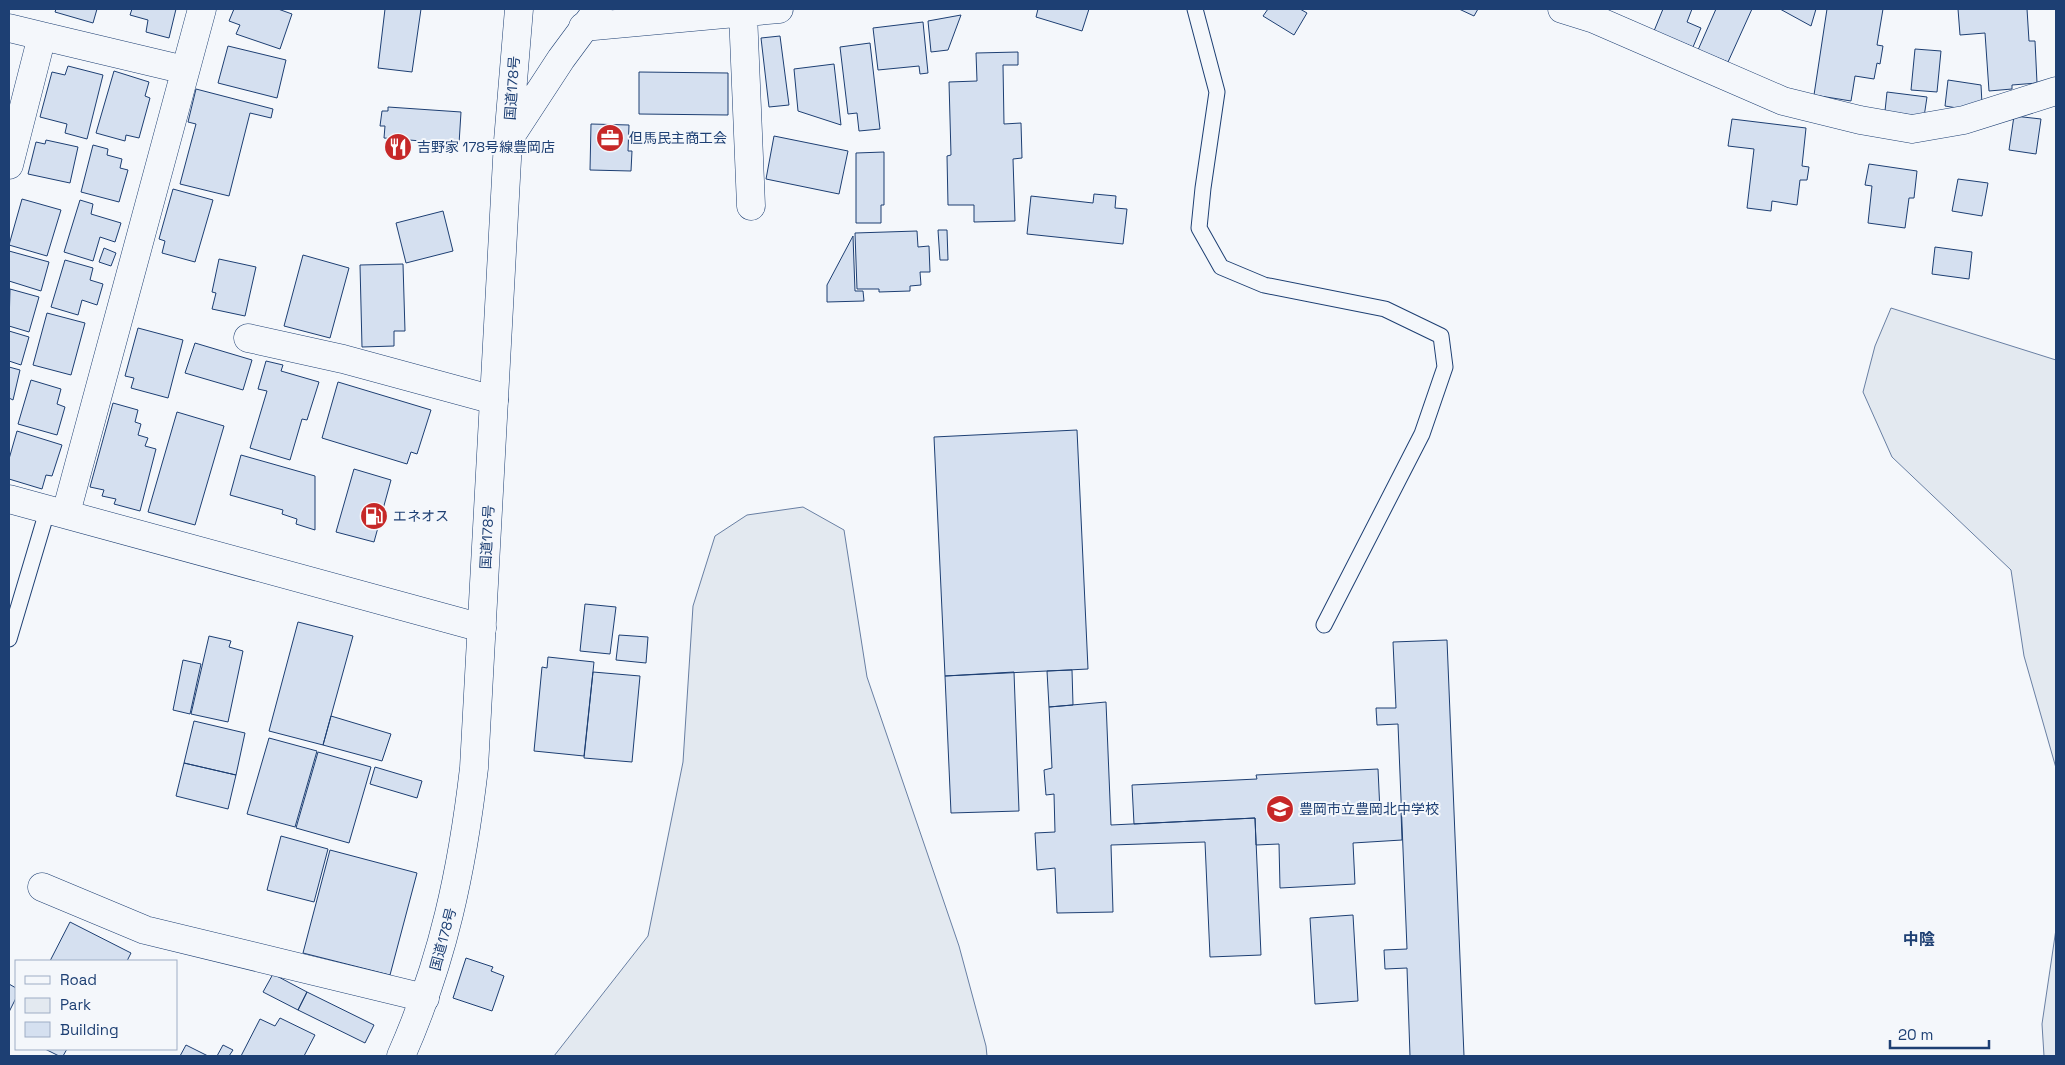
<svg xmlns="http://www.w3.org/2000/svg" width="2065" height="1065" viewBox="0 0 2065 1065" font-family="'Space Grotesk','Noto Sans JP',sans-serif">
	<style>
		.green { fill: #e3e9f0; stroke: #687fa3 }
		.building { fill: #d5e0f0; stroke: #1d3f73 }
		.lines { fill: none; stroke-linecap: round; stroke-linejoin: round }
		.lane-casing { stroke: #1d3f73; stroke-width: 17 }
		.street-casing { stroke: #1d3f73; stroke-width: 29 }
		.highway-casing { stroke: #1d3f73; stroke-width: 29 }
		.lane { stroke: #f4f7fb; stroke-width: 15 }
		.street { stroke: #f4f7fb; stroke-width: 28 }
		.highway { stroke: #f4f7fb; stroke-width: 28 }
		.labels { text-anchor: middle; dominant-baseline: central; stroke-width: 4; stroke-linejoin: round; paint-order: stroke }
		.street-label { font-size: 14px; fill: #1d3f73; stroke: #f4f7fb }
		.poi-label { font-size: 14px; fill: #1d3f73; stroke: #f4f7fb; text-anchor: start }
		.quarter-label { font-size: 16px; font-weight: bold; fill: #1d3f73; stroke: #f4f7fb }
	</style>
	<rect width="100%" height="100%" fill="#f4f7fb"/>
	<!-- green -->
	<path class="green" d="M1891,308L2056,360V768L2024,656L2011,570L1892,457L1863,392L1875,346Z
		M803,507L844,530L867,677L959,946L986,1046L987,1056H554L648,936L683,762L693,606L715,536L747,515Z
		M2056,929V1056H2044L2042,1024Z"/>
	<!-- building -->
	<path class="building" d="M56,9H97L93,23L55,12Z
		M132,9H176L169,38L146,32L148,20L130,15Z
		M234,9H278L292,14L280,49L236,34L240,25L229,21Z
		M385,9H421L412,72L378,68Z
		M1038,9H1089L1082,31L1036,17Z
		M1268,9H1300L1307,13L1294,35L1263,16Z
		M1459,9H1478L1474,16Z
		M1663,9H1692L1687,22L1701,28L1693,47L1654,31Z
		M1716,9H1752L1728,62L1698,50Z
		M1780,9H1816L1811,26Z
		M1827,9H1883L1877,45L1883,46L1880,64L1877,63L1874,79L1855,76L1851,101L1814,95Z
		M1958,9H2027L2029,41H2035L2037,83L2012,85V89L1989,91L1985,33L1960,35Z
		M961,15L948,50L931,52L928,21Z
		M923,22L928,73L920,74L919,66L878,70L873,28Z
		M780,36L789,105L769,107L761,38Z
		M870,43L880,129L859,131L857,113L848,114L840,47Z
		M228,46L286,60L277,98L218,83Z
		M1915,49L1941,51L1937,92L1911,90Z
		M1018,52V65H1003L1004,124L1021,123L1022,158L1013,159L1015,221L974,222V205H948L947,156L951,155L949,82L977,81L976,53Z
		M834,64L841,125L798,111L794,69Z
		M68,66L103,75L87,139L65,133L67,124L40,117L52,72L65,75Z
		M114,71L149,82L145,96L150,98L139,138L126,135L125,141L96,133Z
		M639,72L728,73V115L639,114Z
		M1948,80L1981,85L1982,104L1963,109L1945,106Z
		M196,89L273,109L271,118L250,113L229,196L180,184L196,124L188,122Z
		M1887,92L1927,97L1924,117L1885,111Z
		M388,107L461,112L459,144L384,138L385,126H380L382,111H388Z
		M2014,116L2041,119L2036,154L2009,150Z
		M1732,119L1806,128L1802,166L1809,167L1807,180H1800L1797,205L1772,201L1771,211L1747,208L1754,149L1728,146Z
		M591,124L629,125L628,151H632L631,171L590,170Z
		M774,136L848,151L839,194L766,179Z
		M46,140L78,147L70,183L28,174L36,142L45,144Z
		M93,145L108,149L107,155L122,159L120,168L128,170L119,202L81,192Z
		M884,152V205H881V223H856V153Z
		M1869,164L1917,171L1914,198H1909L1905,228L1868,223L1872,186L1865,185Z
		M1958,179L1988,183L1982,216L1952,211Z
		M173,189L213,200L195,262L162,253L165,241L159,239Z
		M1094,194L1116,196L1115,208L1127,209L1123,244L1027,234L1031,196L1093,203Z
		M22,199L61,210L47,256L9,245Z
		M80,200L93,204L91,214L121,223L115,242L100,237L93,261L64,252Z
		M443,211L453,251L406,263L396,223Z
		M938,230H947L948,260H940Z
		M917,231L918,247L929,246L930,272H920L921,285L910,286V291L879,292V289H857L855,233Z
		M853,236L855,291H863L864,301L827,302V285Z
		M1935,247L1972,252L1969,279L1932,274Z
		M104,248L116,253L111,266L99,262Z
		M9,251L49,262L41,291L9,281Z
		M303,255L349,268L330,338L284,326Z
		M219,259L256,267L245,316L212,309L216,293L212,292Z
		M65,260L93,268L90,280L103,284L97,305L82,300L78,315L51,307Z
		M403,264L405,331H394V346L362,347L360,265Z
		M10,289L39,297L29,332L9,326Z
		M47,313L85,323L71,375L33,365Z
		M138,328L183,340L168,398L131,388L134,378L125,376Z
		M9,331L29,337L21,365L9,361Z
		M195,343L252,360L243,390L185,373Z
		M266,361L283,365L281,371L319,382L307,420L302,419L290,460L250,448L267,391L258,389Z
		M9,367L20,370L13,400L9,398Z
		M31,380L61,389L57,404L65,407L57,435L18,424Z
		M338,382L431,410L417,454L411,452L407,464L322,438Z
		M113,403L138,410L135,422L141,424L138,435L148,438L145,446L156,449L140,511L114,504L116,499L102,496L104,490L90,487Z
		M177,412L224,426L195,525L148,512Z
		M1077,430L1088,669L945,676L934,437Z
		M17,431L62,445L52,476L46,475L42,489L9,479V459Z
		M241,455L315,476V530L296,524L297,519L282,514L283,510L230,495Z
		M354,469L391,480L374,542L336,532Z
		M585,604L616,607L610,654L580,651Z
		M298,622L353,636L323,745L269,731Z
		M619,635L648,637L646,663L616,660Z
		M209,636L231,641L229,647L243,651L228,722L191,714Z
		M1447,640L1464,1056H1410L1407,968L1385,969L1384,950L1407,949L1398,724L1377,725L1376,708H1396L1393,642Z
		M548,657L594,662L584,756L534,751L542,667L547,668Z
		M183,660L201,664L190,714L173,710Z
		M1072,670L1073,705L1049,707L1047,671Z
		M593,672L640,676L632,762L584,758Z
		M1014,672L1019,811L951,813L945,676Z
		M1106,702L1111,825L1255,818L1261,955L1210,957L1205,842L1111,845L1113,912L1057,913L1055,868L1037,870L1035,833L1055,832L1054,794L1046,795L1044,770L1052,768L1049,707Z
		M331,716L391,734L382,761L323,745Z
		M194,721L245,733L236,775L184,763Z
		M269,738L317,751L295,827L247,814Z
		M318,752L371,767L349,843L296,828Z
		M184,763L236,775L228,809L176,796Z
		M375,767L422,781L417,798L370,784Z
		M1378,769L1380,812L1401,811L1402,840L1353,843L1355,884L1280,888L1279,844L1256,845L1255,818L1134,824L1132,785L1257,779L1256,775Z
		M281,836L328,849L314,902L267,890Z
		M330,850L417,873L390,975L303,953Z
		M1353,915L1358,1001L1315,1004L1310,918Z
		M70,922L131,953L127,961H50Z
		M466,958L493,967L491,971L504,976L492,1011L453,998Z
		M273,974L307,992L298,1010L263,992Z
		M9,984L16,988V998L9,1012Z
		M307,992L374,1025L365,1043L298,1010Z
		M280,1018L315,1035L304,1056H241L260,1019L275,1026Z
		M186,1045L208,1056H180Z
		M223,1045L233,1050L229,1056H217Z
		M45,1049H67L63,1056H59Z"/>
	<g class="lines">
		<!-- lane casing -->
		<g class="lane-casing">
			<path id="lane" d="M1195,9L1217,92L1203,188L1199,228L1221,267L1264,285L1385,309L1441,336L1445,367L1422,434L1324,625
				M9,639L48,508"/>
		</g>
		<!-- street casing -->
		<g class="street-casing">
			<path id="street" d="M1562,9L1594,19L1783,101L1860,120L1912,129L1964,120L2056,91
				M743,13L751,206
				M583,27L779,9
				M9,28L42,36
				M9,165L42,36L185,70
				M248,338L343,359L494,400
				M9,499L482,628
				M66,513L202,9
				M42,887L145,930L425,998"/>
		</g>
		<!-- highway casing -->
		<g class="highway-casing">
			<path id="highway" d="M510,137L561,59L598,9
				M401,1056C443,961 462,871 474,768L508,141L519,9"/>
		</g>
		<!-- lane -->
		<use href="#lane" class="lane"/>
		<!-- street -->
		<use href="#street" class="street"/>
		<!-- highway -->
		<use href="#highway" class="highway"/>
	</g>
	<!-- icons -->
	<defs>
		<g id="office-disc" transform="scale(1.4375)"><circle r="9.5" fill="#c62828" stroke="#f4f7fb"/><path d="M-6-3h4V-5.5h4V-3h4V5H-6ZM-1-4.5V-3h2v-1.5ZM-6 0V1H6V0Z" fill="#fff"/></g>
		<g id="restaurant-disc" transform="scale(1.4375)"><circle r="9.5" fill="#c62828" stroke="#f4f7fb"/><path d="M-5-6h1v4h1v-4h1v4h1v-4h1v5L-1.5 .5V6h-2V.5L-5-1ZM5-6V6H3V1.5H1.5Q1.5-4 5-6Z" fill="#fff"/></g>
		<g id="fuel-disc" transform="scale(1.4375)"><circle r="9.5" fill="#c62828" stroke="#f4f7fb"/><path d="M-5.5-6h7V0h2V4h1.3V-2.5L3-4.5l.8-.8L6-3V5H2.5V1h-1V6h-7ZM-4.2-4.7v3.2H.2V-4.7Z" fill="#fff"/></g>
		<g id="school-disc" transform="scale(1.4375)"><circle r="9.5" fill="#c62828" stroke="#f4f7fb"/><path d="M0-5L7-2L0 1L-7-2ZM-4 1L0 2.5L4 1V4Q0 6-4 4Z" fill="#fff"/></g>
	</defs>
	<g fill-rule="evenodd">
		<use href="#office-disc" x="610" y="138"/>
		<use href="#restaurant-disc" x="398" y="147"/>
		<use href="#fuel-disc" x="374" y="516"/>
		<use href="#school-disc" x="1280" y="809"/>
	</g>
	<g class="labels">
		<!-- street labels -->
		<g class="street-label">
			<text transform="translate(512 88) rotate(-86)">国道178号</text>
			<text transform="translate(487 537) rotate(-87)">国道178号</text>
			<text transform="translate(443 939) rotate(-75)">国道178号</text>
		</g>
		<!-- poi labels -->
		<g class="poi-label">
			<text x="629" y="138">但馬民主商工会</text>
			<text x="417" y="147">吉野家 178号線豊岡店</text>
			<text x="393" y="516">エネオス</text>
			<text x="1299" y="809">豊岡市立豊岡北中学校</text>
		</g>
		<!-- quarter labels -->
		<g class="quarter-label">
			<text x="1919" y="939">中陰</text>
		</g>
	</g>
	<!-- border -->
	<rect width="2065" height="1065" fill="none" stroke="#1d3f73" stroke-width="20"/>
	<!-- legend -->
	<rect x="15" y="960" width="162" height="90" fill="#f4f7fb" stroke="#9eadc5"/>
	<rect x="25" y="976" width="25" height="8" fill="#f4f7fb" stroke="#9eadc5"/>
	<text x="60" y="985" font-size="15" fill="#1d3f73">Road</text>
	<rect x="25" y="998" width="25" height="15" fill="#e3e9f0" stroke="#9eadc5"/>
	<text x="60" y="1010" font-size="15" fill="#1d3f73">Park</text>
	<rect x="25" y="1022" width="25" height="15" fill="#d5e0f0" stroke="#9eadc5"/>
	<text x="60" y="1035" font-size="15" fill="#1d3f73">Building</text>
	<!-- scale -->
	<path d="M1890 1040v8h99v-8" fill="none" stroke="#1d3f73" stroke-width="2.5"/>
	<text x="1898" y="1040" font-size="15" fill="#1d3f73" stroke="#f4f7fb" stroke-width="4" paint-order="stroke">20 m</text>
</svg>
